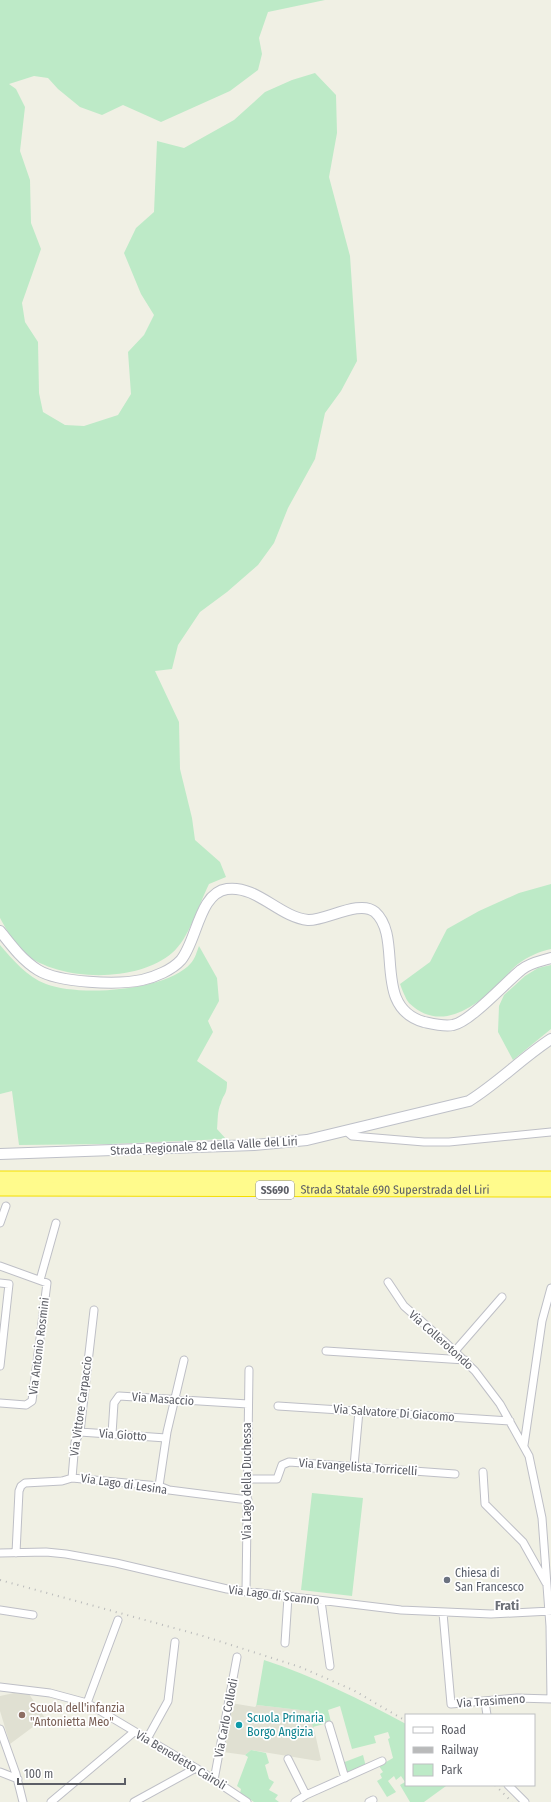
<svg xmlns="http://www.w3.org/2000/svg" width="551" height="1802" viewBox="0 0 551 1802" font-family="'Fira Sans Condensed',sans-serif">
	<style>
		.education { fill: #e0e0d2 }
		.green { fill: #bdeac7 }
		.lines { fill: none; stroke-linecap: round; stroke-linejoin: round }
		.street-casing { stroke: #bebfc6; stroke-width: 9 }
		.secondary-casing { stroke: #bec0c8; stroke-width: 12 }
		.highway-casing { stroke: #f4de00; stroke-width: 15 }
		.street { stroke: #fff; stroke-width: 7 }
		.secondary { stroke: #fff; stroke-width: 10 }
		.highway { stroke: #fffb8c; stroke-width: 13 }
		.rail { stroke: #b9baba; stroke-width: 2; stroke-dasharray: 1 5; stroke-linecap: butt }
		.worship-dot { fill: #6b7280; stroke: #fff; stroke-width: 1.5 }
		.education-dot { fill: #8d6e63; stroke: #fff; stroke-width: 1.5 }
		.culture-dot { fill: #0f9aa8; stroke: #fff; stroke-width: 1.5 }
		.labels { text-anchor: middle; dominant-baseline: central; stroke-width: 3.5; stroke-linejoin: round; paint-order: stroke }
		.shield { fill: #fff; stroke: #8d8e94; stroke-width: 1 }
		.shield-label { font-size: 11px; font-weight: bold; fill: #5c5e66 }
		.street-label { font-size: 12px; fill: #5c5e66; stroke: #fff }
		.worship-label { font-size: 12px; fill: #5b616d; stroke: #fff; text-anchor: start }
		.education-label { font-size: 12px; fill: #785e54; stroke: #fff; text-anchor: start }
		.culture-label { font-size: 12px; fill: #0d838f; stroke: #fff; text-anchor: start }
		.neighbourhood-label { font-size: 13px; font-weight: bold; fill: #6c7078; stroke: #fff }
	</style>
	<rect width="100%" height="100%" fill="#f0f0e4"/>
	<!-- education -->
	<path class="education" d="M14,1693L29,1694L45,1718L10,1744L0,1711V1696Z
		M231,1703L255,1707L257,1705L310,1711L321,1760L318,1761L251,1750L245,1755L223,1752Z"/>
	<!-- green -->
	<path class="green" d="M0,0H325L268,12L259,38L262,54L258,70L230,91L161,122L123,105L102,115L80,107L58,89L48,78L34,76L9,84L16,89L25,107L20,151L30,180L31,223L41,249L22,303L25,322L38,342L39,393L43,412L65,425L84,426L118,415L131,394L128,352L144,335L154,315L141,294L124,253L136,228L154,212L157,141L184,148L234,120L265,92L292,80L315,73L336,95L337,133L329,177L350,256L357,361L341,391L325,413L315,459L288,508L274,543L258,565L227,592L200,612L178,645L172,669L155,671L179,722L180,769L192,818L195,840L220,862L226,877L209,884C199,904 189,939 172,953C137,983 59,982 24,953C14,944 6,929 0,918Z
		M551,884V949C540,951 527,957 518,964C510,970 504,979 497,986C472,1009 439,1032 409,1003C405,998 402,989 400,984L430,962L447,929L479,911L519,893Z
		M0,945C13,960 27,977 46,984C79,997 167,991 191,963C195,959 197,951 199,946L217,978L219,1001L208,1021L213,1032L197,1061L227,1082C227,1095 224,1093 221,1103C217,1111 218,1121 217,1129L226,1139L110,1144L19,1145L12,1091L0,1094Z
		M551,965V1029L513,1060L498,1032L499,1006L504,995L525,976L538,968Z
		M312,1493L363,1498L352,1596L301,1590Z
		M264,1660C313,1676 360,1699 406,1724V1785L446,1786L424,1802H410L400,1785L405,1782L401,1776L396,1780L394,1776L388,1781L396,1792L387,1797L377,1781L382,1778L380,1774L383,1772L379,1766L393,1758L388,1739L390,1738L388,1732L374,1736L376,1743L352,1749L340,1706L328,1710L331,1722L313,1727L309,1711L257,1705L256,1707Z
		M251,1750L266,1753L269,1763L265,1765L269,1779L274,1782L269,1790L278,1795L275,1799L279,1802H254L240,1793L241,1789L237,1786L248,1757L245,1755Z
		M363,1755L366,1767L346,1776L342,1763Z"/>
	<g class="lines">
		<!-- street casing -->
		<g class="street-casing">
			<path id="street" d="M346,1131L352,1136L424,1142H449L551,1132
				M0,1223L6,1206
				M0,1266L47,1283L32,1401L26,1405L0,1403
				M40,1280L56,1223
				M388,1282L404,1306L445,1342L475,1371L500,1404L529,1456L542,1518L550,1626L551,1699
				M0,1283L9,1284L0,1366
				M326,1351L465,1360
				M455,1351L502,1297
				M278,1406L510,1421
				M80,1432L166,1438
				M112,1434L114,1403L119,1396L248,1404
				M524,1445L542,1321L551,1288
				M354,1466L359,1411
				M483,1472L485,1504L523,1542L546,1583
				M72,1478L75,1442L80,1432L94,1310
				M248,1479H277L282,1465L289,1462L455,1474
				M159,1486L167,1432L184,1360
				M0,1553L46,1552L66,1554L116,1563L227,1589L401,1610L491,1614L551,1611
				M16,1553L19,1491L21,1486L25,1483L62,1481L72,1478L159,1486L169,1490L248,1500
				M246,1592L249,1370
				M321,1601L330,1666
				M0,1610L33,1615
				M443,1613L451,1704L517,1698L551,1699
				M285,1643L288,1597
				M0,1687L50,1693L87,1703L196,1768L247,1802
				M485,1702L487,1715
				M87,1703L118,1620
				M329,1725L345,1778
				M0,1729L16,1774L23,1802
				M147,1739L168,1701L175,1642
				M288,1759L306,1795
				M0,1772L18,1779
				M214,1780L237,1657
				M508,1785L525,1802
				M51,1802L134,1732
				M134,1802L196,1768
				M295,1802L306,1795L382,1761
				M369,1802L373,1800"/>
		</g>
		<!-- secondary casing -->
		<g class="secondary-casing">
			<path id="secondary" d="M0,931C11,945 22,960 38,970C59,983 118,985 142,980C155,977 172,970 181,960C197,941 199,893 227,889C257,885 279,917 308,920C325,921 360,899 375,912C404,938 371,1007 424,1022C433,1024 444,1027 453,1025C470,1022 506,982 521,970C529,963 541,961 551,958
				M0,1154L254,1145L307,1140L469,1101C498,1083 522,1058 551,1039"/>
		</g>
		<!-- highway casing -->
		<g class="highway-casing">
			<g id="highway">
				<path d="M0,1178H551"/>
				<path id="s1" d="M0,1189L551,1190"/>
			</g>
		</g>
		<!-- street -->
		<use href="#street" class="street"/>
		<!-- secondary -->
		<use href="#secondary" class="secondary"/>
		<!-- highway -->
		<use href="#highway" class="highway"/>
		<!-- rail -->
		<path class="rail" d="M0,1580L203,1636L300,1667L353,1690L406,1721
			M495,1785L512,1802"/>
	</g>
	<!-- markers -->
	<circle class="worship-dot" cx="447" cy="1580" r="4"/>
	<circle class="education-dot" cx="22" cy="1715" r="4"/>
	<circle class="culture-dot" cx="239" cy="1725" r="4"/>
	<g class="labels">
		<!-- shield labels -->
		<rect class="shield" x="256" y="1181" width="38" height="18" rx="3"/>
		<g class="shield-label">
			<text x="275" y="1190">SS690</text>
		</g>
		<!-- street labels -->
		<g class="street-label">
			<text transform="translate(204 1146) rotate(-3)">Strada Regionale 82 della Valle del Liri</text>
			<text stroke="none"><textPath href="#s1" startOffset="395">Strada Statale 690 Superstrada del Liri</textPath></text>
			<text transform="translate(441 1340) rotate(42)">Via Collerotondo</text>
			<text transform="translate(39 1346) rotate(-83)">Via Antonio Rosmini</text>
			<text transform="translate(163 1399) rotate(4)">Via Masaccio</text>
			<text transform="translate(81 1406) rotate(-82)">Via Vittore Carpaccio</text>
			<text transform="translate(394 1413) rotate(4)">Via Salvatore Di Giacomo</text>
			<text transform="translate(123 1435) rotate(4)">Via Giotto</text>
			<text transform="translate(358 1467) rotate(4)">Via Evangelista Torricelli</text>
			<text transform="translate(247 1481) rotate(-90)">Via Lago della Duchessa</text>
			<text transform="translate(124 1484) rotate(8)">Via Lago di Lesina</text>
			<text transform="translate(274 1595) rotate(7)">Via Lago di Scanno</text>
			<text transform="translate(491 1701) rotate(-4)">Via Trasimeno</text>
			<text transform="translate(226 1718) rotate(-79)">Via Carlo Collodi</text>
			<text transform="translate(181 1760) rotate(31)">Via Benedetto Cairoli</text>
		</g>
		<!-- worship labels -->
		<g class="worship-label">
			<text x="455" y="1573">Chiesa di<tspan x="455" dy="14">San Francesco</tspan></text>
		</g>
		<!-- education labels -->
		<g class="education-label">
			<text x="30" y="1708">Scuola dell'infanzia<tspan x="30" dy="14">"Antonietta Meo"</tspan></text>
		</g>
		<!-- culture labels -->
		<g class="culture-label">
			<text x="247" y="1718">Scuola Primaria<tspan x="247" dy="14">Borgo Angizia</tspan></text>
		</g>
		<!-- neighbourhood labels -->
		<g class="neighbourhood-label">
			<text x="507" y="1605">Frati</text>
		</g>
	</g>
	<!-- legend -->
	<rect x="405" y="1714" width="130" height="72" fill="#ffffff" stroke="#bebfc2"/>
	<rect x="413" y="1727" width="20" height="6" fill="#ffffff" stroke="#bebfc2"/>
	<text x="441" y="1734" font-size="12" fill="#5c5e66">Road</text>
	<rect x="413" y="1747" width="20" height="6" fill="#b9baba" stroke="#bebfc2"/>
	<text x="441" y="1754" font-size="12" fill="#5c5e66">Railway</text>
	<rect x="413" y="1764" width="20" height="12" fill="#bdeac7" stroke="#bebfc2"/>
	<text x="441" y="1774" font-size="12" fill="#5c5e66">Park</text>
	<!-- scale -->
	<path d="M18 1778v6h107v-6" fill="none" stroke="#5c5e66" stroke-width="2"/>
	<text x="24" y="1778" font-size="12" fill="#5c5e66" stroke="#ffffff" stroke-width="3" paint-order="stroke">100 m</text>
</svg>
